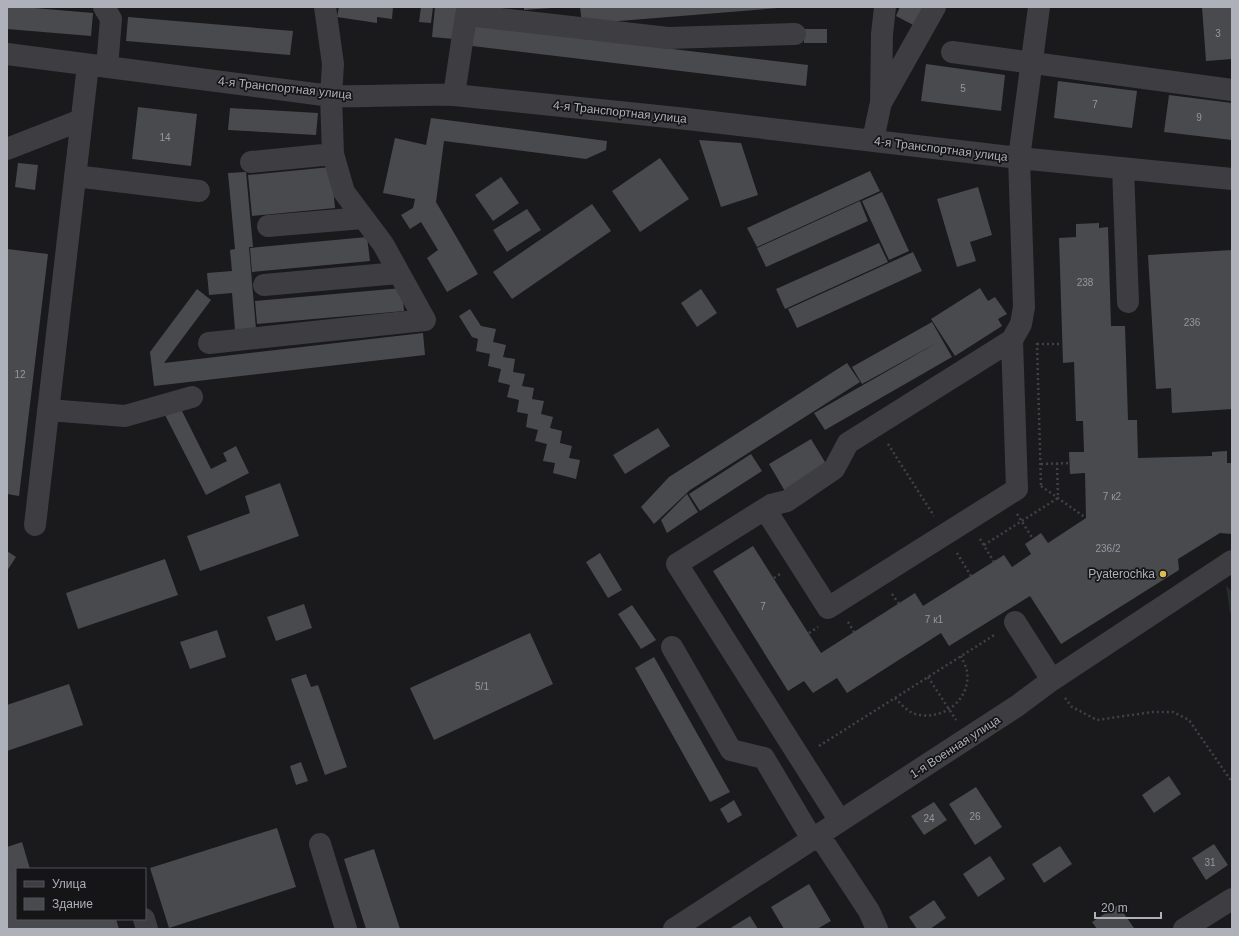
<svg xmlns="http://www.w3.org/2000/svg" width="1239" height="936" viewBox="0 0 1239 936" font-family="Helvetica,sans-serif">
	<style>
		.green { fill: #262d28 }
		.building { fill: #494a4e }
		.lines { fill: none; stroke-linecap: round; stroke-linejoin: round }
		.path { stroke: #414247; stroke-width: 2.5; stroke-dasharray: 2 3; stroke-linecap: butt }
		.minor { stroke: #3d3d42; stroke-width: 22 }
		.poi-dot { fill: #debe4f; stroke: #151517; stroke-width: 1.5 }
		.labels { text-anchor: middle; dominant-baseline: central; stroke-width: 3.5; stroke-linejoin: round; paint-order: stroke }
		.number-label { font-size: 10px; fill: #95969f }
		.street-label { font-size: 12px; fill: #aeb0ba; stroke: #151517 }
		.poi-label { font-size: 12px; fill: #aeb0ba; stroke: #151517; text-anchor: end }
	</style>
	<rect width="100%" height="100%" fill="#1a1a1c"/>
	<!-- green -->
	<path class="green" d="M1226,585L1232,592V616L1230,612Z"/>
	<!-- building -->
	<path class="building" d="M7,7H23L93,13L91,36L7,29Z
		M339,7H393L392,19L377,17V23L337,17Z
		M421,7H433L431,23L419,22Z
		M435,7H457L454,39L432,37Z
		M524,7H551V8L524,10Z
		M580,7H777L778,8L582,24Z
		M900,7H927L917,27L896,16Z
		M1202,7H1232V59L1206,61Z
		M128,17L293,31L290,55L126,41Z
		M475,26L808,65L806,86L472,46Z
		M804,29H827V43H804Z
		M926,64L1005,75L1001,111L921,101Z
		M1058,81L1137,91L1132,128L1054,118Z
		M1169,95L1232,103V140L1164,132Z
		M138,107L197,114L191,166L132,159Z
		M230,108L318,113L316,135L228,130Z
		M431,118L607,141L606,150L586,159L444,141L436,202L478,274L447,292L427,258L438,250L421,222L410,229L401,215L413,208L415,199L383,193L395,138L426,145Z
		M699,140L741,143L758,195L721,207Z
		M660,158L689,199L640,232L612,191Z
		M18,163L38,165L35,190L15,187Z
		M331,167L335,208L252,216L248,175Z
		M870,171L880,191L757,247L747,228Z
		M246,172L253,247H249L256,329L235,330L232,293L209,295L207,273L232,271L230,250L235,249L228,173Z
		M501,177L519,203L493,221L475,195Z
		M978,187L992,235L970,242L976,261L957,267L937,199Z
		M882,192L909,251L889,260L862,201Z
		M860,201L868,221L766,267L757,248Z
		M592,204L611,231L512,299L493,272Z
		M527,209L541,230L507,252L493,230Z
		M1099,223V228L1108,227L1111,326H1125L1128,420H1137L1138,458L1212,456V452L1227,451V463H1232V534L1220,533L1178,559L1179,570L1061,644L1030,596L949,646L941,633L847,693L837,678L813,693L804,681L788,691L713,571L753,546L821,653L915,593L923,606L1004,555L1012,567L1031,554L1025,544L1041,533L1048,543L1086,518L1085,473L1070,474L1069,452H1084L1083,421H1076L1074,362L1063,363L1059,238L1076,237V224Z
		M367,237L370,261L252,272L250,248Z
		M879,243L888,262L785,309L776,289Z
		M7,249L48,254L19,496L7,494Z
		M1232,250V409L1172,413L1171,388L1156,389L1148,255Z
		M913,252L922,271L797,328L788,309Z
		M402,288L404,311L257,324L255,301Z
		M980,288L988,301L995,297L1007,314L998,319L1002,326L955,356L931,319Z
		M197,289L211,300L164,363L423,333L425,355L154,386L150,352Z
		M701,289L717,313L697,327L681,303Z
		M470,309L481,326L496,329L493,342L506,345L503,357L515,359L513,372L525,374L522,386L534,388L532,399L544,401L541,414L553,417L550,428L562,431L560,443L572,446L569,458L580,460L576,479L553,473L555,463L543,461L547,444L535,441L538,430L526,427L528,414L517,412L519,400L507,397L510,385L498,382L501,369L488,366L490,354L476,351L478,339L472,337L459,316Z
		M932,322L952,357L825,430L814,413L940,341L862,384L852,367Z
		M847,363L860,382L690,490L654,524L641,507L669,477Z
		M180,407L211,469L227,461L223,453L236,446L249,473L206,495L165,415Z
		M658,428L670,446L625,474L613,455Z
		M811,439L828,467L786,493L769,464Z
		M751,454L762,471L700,511L689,494Z
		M280,483L299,536L200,571L187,536L250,513L245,496Z
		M687,494L698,512L667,533L661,520Z
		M7,551L16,557L7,571Z
		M600,553L622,590L608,598L586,562Z
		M165,559L178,595L78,629L66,593Z
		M304,604L312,628L276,641L267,617Z
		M632,605L656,640L641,649L618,614Z
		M217,630L226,657L190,669L180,642Z
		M530,633L553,684L434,740L410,688Z
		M654,657L730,792L710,802L635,668Z
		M306,674L311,687L318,685L347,767L325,775L291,679Z
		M69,684L83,725L7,751V705Z
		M301,762L308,781L296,785L290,766Z
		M1169,776L1181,794L1154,813L1142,795Z
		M976,787L1002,827L975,845L949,804Z
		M734,800L742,815L728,823L720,809Z
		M934,802L947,820L924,835L911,816Z
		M277,828L296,887L169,928L150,868Z
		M22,842L30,869H17V919H116L119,929H7V847Z
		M1214,844L1228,865L1206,880L1192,858Z
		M1060,846L1072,864L1044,883L1032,864Z
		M374,849L400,929H366L344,859Z
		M990,856L1005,879L978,897L963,874Z
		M809,884L831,921L817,929H784L771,907Z
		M934,900L946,918L930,929H917L909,917Z
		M1118,905L1134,928L1097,929L1092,922Z
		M750,916L758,929H729Z"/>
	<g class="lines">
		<!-- path -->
		<path class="path" d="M1037,343L1041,486
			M1037,344H1062
			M888,444L934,516
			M1057,463L1058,498
			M1041,464L1070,463
			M1041,486L1086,518
			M1017,514L1033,539
			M980,539L994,562
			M984,545L1058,498
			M957,553L971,576
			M774,578L780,574
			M892,594L899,604
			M848,622L854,632
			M809,633L818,627
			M928,677L956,720
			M895,698C902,705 909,714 920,715C946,719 971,698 967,671C966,666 963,661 961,656
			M1065,698L1072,707L1097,720L1152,712H1173L1189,720L1232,782
			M819,746L996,634"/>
		<!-- minor -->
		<path class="minor" d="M104,7L111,19L107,67
			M952,52L1232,90
			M7,54L331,96C372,97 413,94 454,95L687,119L1019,158L1232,179
			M454,95L466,15L668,38L795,34
			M882,101L935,7
			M873,140L881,102L882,34L885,7
			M7,149L81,120
			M251,162L333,154
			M1123,168L1128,302
			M75,176L199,191
			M268,226L363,218
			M264,285L398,273
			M209,343L425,320L383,244L344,192L333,154L331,96L333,64L325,7
			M48,410L125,416L192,397
			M765,509L828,608L1017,489L1012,340
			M35,525L88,65
			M1015,622L1052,680
			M672,647L731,750L764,758L812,839
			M840,821L677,564L771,505L787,501L834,469L848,443L1012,340L1021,324L1024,307L1019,158L1039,7
			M819,835L869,911L877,929
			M320,844L346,929
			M144,919L147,929
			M674,929L1017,706L1052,680L1232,561
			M1184,929L1232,899"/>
	</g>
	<!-- markers -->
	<circle class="poi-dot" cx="1163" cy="574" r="4"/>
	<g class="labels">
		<!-- number labels -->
		<g class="number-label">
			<text x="1218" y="33">3</text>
			<text x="963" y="88">5</text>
			<text x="1095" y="104">7</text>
			<text x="1199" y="117">9</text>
			<text x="165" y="137">14</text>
			<text x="1085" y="282">238</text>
			<text x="1192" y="322">236</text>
			<text x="20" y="374">12</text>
			<text x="1112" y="496">7 к2</text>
			<text x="1108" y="548">236/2</text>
			<text x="763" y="606">7</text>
			<text x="934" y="619">7 к1</text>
			<text x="482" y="686">5/1</text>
			<text x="975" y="816">26</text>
			<text x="929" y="818">24</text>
			<text x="1210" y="862">31</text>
		</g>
		<!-- street labels -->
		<g class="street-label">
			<text transform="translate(285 88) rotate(6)">4-я Транспортная улица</text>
			<text transform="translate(620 112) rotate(6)">4-я Транспортная улица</text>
			<text transform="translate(941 149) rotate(7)">4-я Транспортная улица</text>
			<text transform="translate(955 747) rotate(-33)">1-я Военная улица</text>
		</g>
		<!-- poi labels -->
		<g class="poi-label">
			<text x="1155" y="574">Pyaterochka</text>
		</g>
	</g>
	<!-- border -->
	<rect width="1239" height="936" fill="none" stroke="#aeb0ba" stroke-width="16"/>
	<!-- legend -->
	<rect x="16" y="868" width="130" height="52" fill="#151517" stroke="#525358"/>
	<rect x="24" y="881" width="20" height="6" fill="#3d3d42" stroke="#525358"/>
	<text x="52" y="888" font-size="12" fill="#aeb0ba">Улица</text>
	<rect x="24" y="898" width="20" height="12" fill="#494a4e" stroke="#525358"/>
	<text x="52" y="908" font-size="12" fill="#aeb0ba">Здание</text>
	<!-- scale -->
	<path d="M1095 912v6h66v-6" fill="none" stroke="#aeb0ba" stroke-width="2"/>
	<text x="1101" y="912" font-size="12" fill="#aeb0ba" stroke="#151517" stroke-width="3" paint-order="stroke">20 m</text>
</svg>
